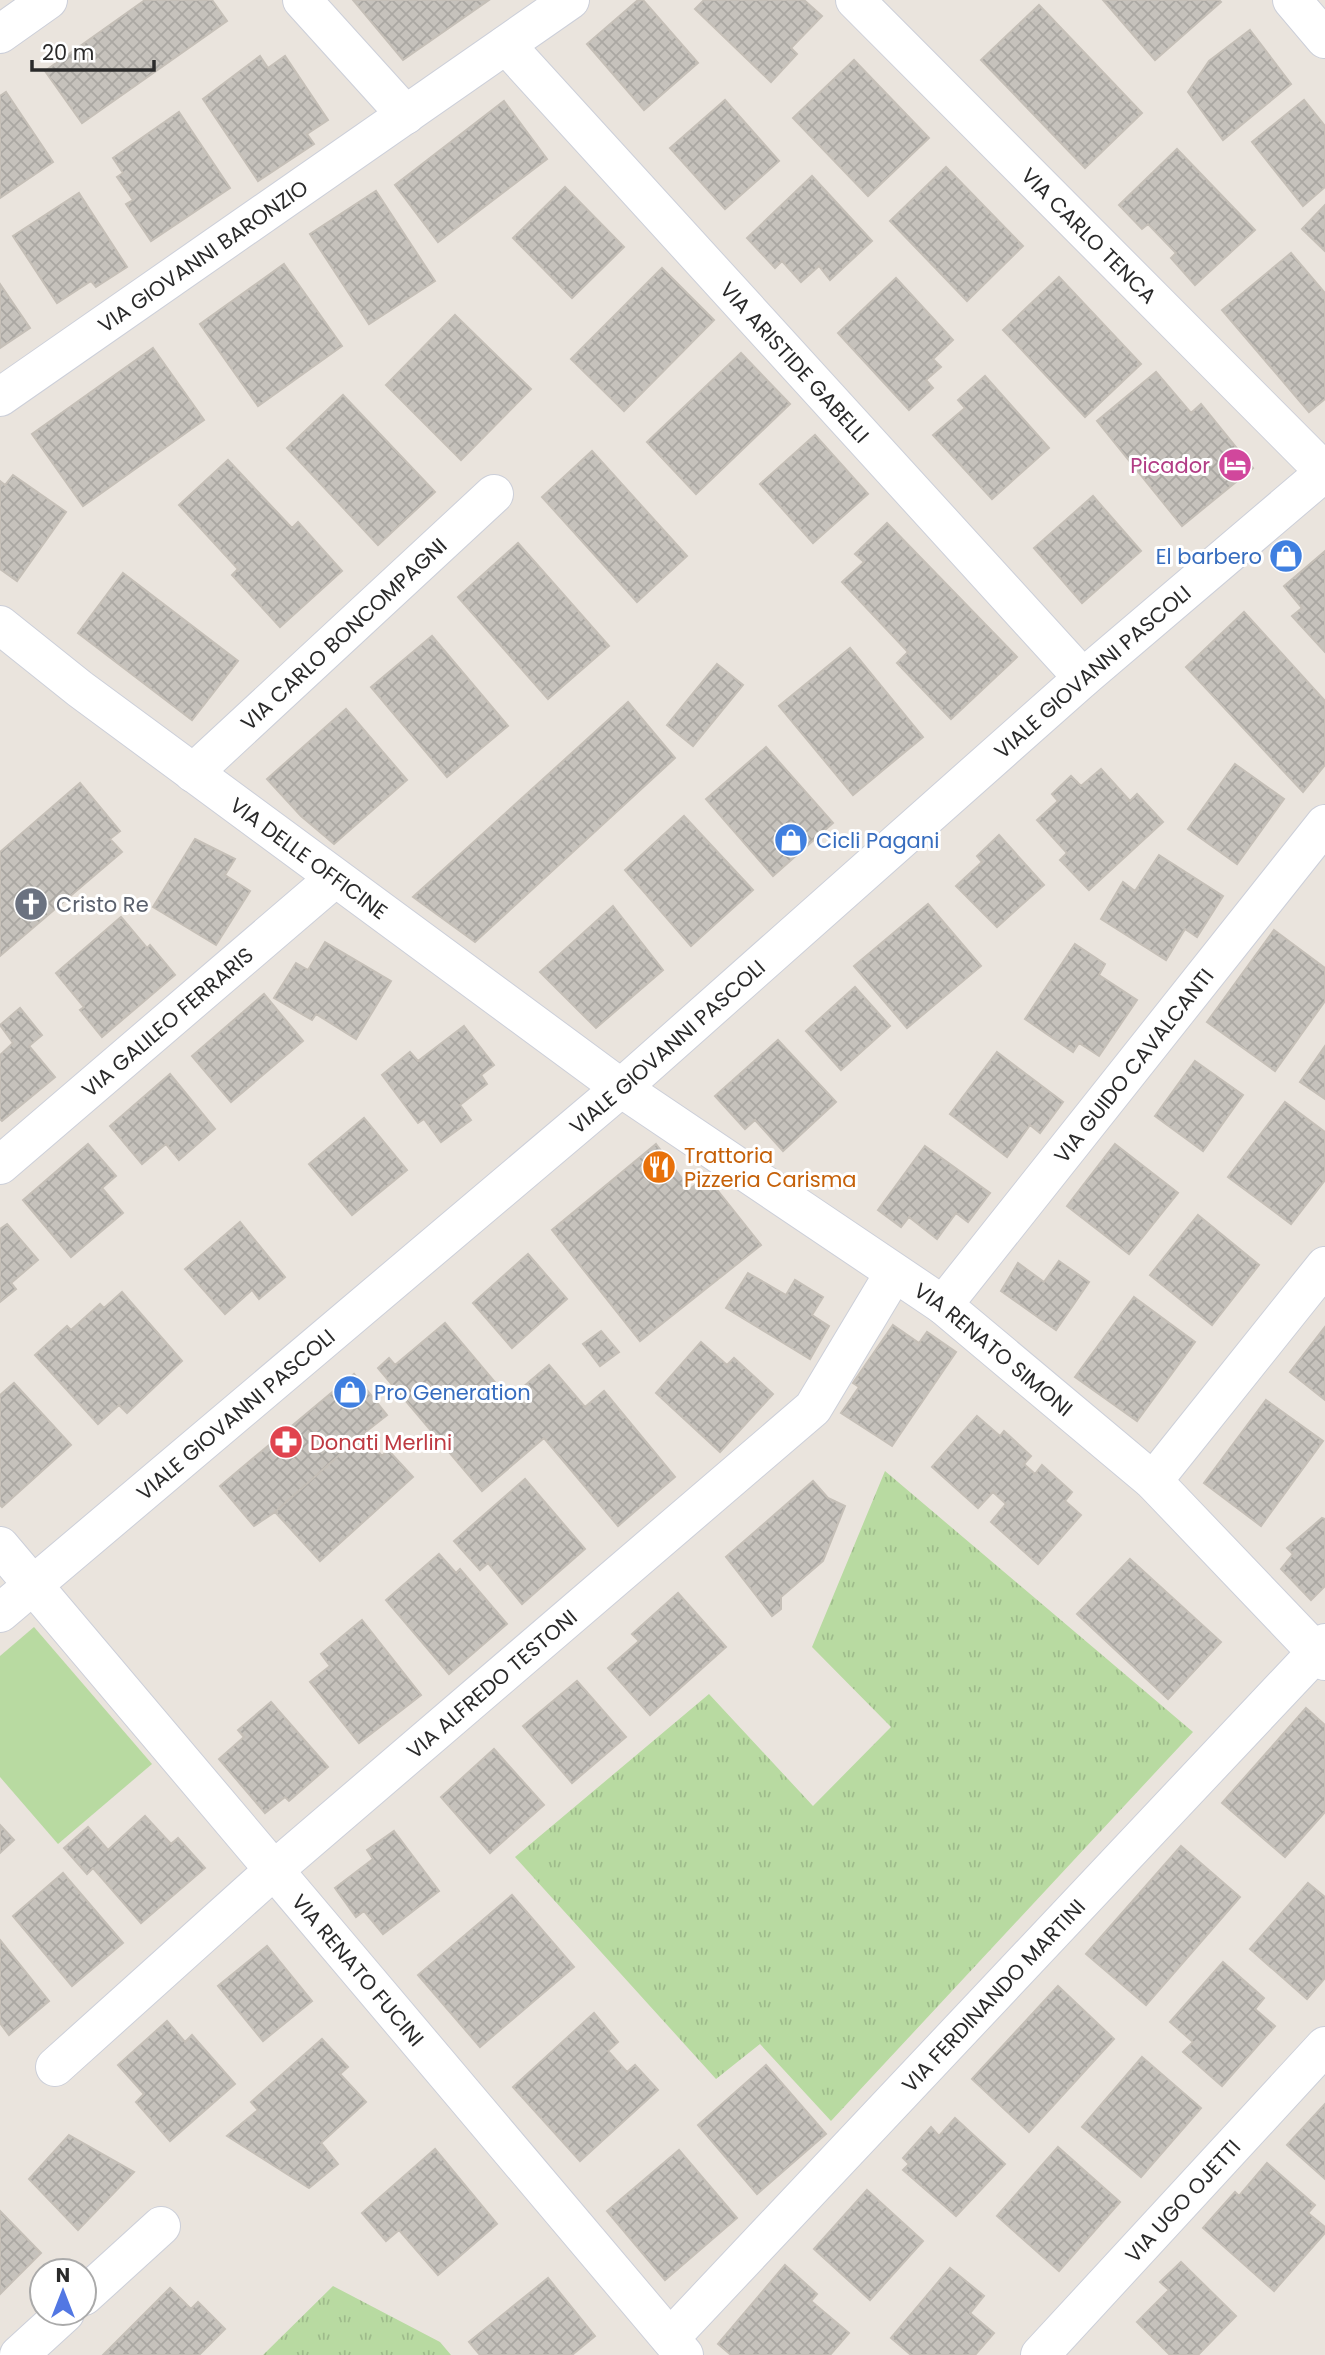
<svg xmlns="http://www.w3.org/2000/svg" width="1325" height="2355" viewBox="0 0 1325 2355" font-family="Poppins,sans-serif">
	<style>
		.grass { fill: url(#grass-tufts) }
		.park { fill: #b8daa1 }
		.building { fill: url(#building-cross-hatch); stroke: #c5bfb7; stroke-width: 2 }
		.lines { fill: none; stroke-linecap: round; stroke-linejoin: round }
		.street-casing { stroke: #cccfd9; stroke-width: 40 }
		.secondary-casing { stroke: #cccfd9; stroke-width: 40 }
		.street { stroke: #fff; stroke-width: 38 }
		.secondary { stroke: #fff; stroke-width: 38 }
		.labels { text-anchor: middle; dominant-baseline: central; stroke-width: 6; stroke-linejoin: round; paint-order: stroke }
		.street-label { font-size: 21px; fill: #2a2a2a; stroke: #fff }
		.hotel-label { font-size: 21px; fill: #b23c85; stroke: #fff; text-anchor: end }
		.shop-label { font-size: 21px; fill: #366cbe; stroke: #fff; text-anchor: start }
		.worship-label { font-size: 21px; fill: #5b616d; stroke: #fff; text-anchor: start }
		.food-label { font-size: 21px; fill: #c56008; stroke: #fff; text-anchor: start }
		.health-label { font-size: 21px; fill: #be3a42; stroke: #fff; text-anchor: start }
	</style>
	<defs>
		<pattern id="grass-tufts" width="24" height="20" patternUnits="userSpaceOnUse" patternTransform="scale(1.75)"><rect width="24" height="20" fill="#b8daa1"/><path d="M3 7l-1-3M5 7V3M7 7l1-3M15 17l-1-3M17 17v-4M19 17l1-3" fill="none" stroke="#9ebb8b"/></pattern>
		<pattern id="building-cross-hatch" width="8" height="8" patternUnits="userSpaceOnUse" patternTransform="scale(1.75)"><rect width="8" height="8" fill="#c6c2bc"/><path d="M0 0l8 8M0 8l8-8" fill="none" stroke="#aaa7a2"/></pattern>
	</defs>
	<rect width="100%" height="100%" fill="#eae4dd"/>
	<!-- grass -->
	<path class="grass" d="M885,1471L1193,1732L831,2121L760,2044L716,2079L515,1857L709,1694L813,1806L891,1727L812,1647Z
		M333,2286L440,2342L451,2355H263Z"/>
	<!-- park -->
	<path class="park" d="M34,1627L152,1764L58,1844L0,1777V1656Z"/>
	<!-- building -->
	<path class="building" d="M145,0H212L227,21L82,123L45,71Z
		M353,0H489L403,60Z
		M638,0H643L698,63L644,110L587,44Z
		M704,0H804L822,16L791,48L797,54L771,82L695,9Z
		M1103,0H1219L1221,2L1155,60Z
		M1039,5L1142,113L1085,168L981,60Z
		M1250,30L1291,84L1223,140L1188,92L1209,61Z
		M260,56L268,68L285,56L328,120L307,134L314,144L258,181L203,99Z
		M854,60L929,138L868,196L793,118Z
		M6,92L53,162L0,198V96Z
		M725,100L779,161L725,209L670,148Z
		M1304,100L1325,126V187L1303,206L1252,142Z
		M504,101L547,159L438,242L395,185Z
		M179,112L230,188L151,241L126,204L133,200L117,177L123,173L113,158Z
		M1177,149L1255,230L1195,285L1171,258L1176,253L1148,224L1142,229L1119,205Z
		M946,167L1023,246L967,301L890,221Z
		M812,176L872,241L830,280L819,266L801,282L782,261L775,268L747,238Z
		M565,187L624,247L572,298L513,238Z
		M376,191L435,281L369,324L310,234Z
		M79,193L127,267L96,287L91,281L57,303L13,236Z
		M1325,205V251L1302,229Z
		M1291,253L1325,293V399L1309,412L1222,310Z
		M284,264L342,346L258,406L200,324Z
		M662,268L714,320L624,411L571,359Z
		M1059,277L1141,364L1085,417L1003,330Z
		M896,278L953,340L933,359L941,367L926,380L933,388L909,410L838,333Z
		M0,284L30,328L0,348Z
		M455,315L531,389L461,460L386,385Z
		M153,348L204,420L83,506L32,434Z
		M741,353L790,404L696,494L647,442Z
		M1156,372L1191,413L1201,404L1253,468L1182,526L1097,421Z
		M985,376L1049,448L992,499L933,435L965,408L958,400Z
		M343,395L435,492L378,545L287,448Z
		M815,435L868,494L813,543L760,484Z
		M592,451L687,556L637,602L542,497Z
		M228,460L292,528L298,522L342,571L280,627L232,575L238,569L179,505Z
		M13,475L66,512L17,581L0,569V481L5,485Z
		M1093,496L1141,551L1082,603L1034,548Z
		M887,523L1017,657L951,719L897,663L908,652L842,582L864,562L855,554Z
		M518,543L609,646L548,699L458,597Z
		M1325,551V652L1292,616L1302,608L1284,586Z
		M123,573L238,661L192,720L78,633Z
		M1244,612L1325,701V765L1303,792L1186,667Z
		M432,636L508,726L447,777L371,687Z
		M850,648L923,737L853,795L779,706Z
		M717,664L743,685L693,746L667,725Z
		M628,702L675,758L475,942L413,897Z
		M346,709L407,780L334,844L301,816L267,779Z
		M766,747L833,823L773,876L706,799Z
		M1235,764L1284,799L1237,864L1188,829Z
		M1101,769L1130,801L1137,794L1163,822L1089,890L1060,860L1067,853L1037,820L1058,801L1052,794L1071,776L1081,786Z
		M80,783L120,831L110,839L122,852L0,956V852Z
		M684,816L753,890L691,946L625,870Z
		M999,835L1044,885L997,927L956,886L982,862L977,856Z
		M195,839L235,859L225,875L250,891L216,945L153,907Z
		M1159,855L1223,896L1197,937L1185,929L1166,960L1101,919L1123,882L1135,891Z
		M928,904L981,966L907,1028L854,966Z
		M613,906L663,970L596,1028L540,972Z
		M121,917L147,948L150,945L175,975L102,1037L80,1010L84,1007L56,973Z
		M1274,930L1325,968V1001L1275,1071L1207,1022Z
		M325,942L391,981L356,1039L316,1014L312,1020L274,998L296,963L308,970Z
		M1075,944L1105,964L1099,975L1137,1000L1099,1056L1079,1043L1073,1052L1025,1019Z
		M855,987L890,1026L841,1070L806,1031Z
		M264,994L303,1041L231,1102L192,1056Z
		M20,1008L42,1035L29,1046L55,1077L2,1121L0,1119V1055L13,1043L0,1025Z
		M464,1026L494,1065L481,1075L487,1084L460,1105L471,1120L441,1142L424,1119L418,1123L382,1075L410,1052L418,1061Z
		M778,1040L836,1102L783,1151L755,1120L745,1129L715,1096Z
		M1325,1046V1099L1300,1082Z
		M997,1052L1063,1102L1040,1133L1030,1125L1007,1157L950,1114Z
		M1195,1061L1243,1095L1203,1151L1155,1116Z
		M170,1074L215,1129L179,1160L166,1144L142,1164L110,1126Z
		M1285,1102L1325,1132V1180L1291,1224L1228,1177Z
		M364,1118L407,1170L352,1215L309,1164Z
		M88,1144L116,1176L102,1188L123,1213L71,1257L23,1200Z
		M656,1144L690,1189L706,1176L761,1245L640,1341L552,1230Z
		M1115,1144L1178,1193L1129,1254L1067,1206Z
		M925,1146L990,1193L968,1222L956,1213L937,1239L909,1217L901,1227L878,1210Z
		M1198,1215L1259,1265L1212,1325L1150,1275Z
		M240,1222L285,1277L259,1299L252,1290L225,1314L185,1269Z
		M7,1224L38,1260L11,1283L16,1289L0,1302V1229Z
		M528,1254L567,1299L512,1348L473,1303Z
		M1059,1261L1089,1282L1056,1330L1001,1291L1018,1263L1044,1282Z
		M748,1273L786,1295L795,1280L823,1297L812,1315L829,1326L810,1359L726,1308Z
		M122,1292L182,1361L127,1413L119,1405L98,1424L35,1355L67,1326L71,1330L100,1304L104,1308Z
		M1134,1297L1195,1342L1137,1421L1075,1377Z
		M445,1323L509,1399L549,1365L585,1407L604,1391L675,1477L618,1526L544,1438L482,1491L378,1368L389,1358L395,1365Z
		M893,1325L919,1343L927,1332L956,1352L892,1446L841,1413L859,1387L853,1383Z
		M1325,1327V1400L1290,1372Z
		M601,1331L619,1352L600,1366L583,1344Z
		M701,1342L727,1365L734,1358L773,1394L720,1452L656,1393Z
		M354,1374L387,1415L363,1434L275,1512L254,1526L220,1486Z
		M14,1383L71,1445L2,1507L0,1505V1395Z
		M1266,1400L1323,1441L1261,1526L1204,1483Z
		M977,1416L1000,1436L1004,1431L1031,1456L1024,1464L1035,1474L1042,1465L1072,1492L1065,1501L1081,1515L1038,1564L991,1522L1006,1504L993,1492L978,1508L932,1467Z
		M363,1434L382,1456L388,1450L413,1477L320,1561L275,1512Z
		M525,1479L585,1549L522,1604L488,1563L480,1570L454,1541Z
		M813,1481L828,1498L845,1506L823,1561L781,1597V1609L772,1616L726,1557Z
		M1322,1518L1325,1519V1586L1311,1600L1281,1569L1293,1554L1287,1548Z
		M439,1554L456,1573L460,1569L507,1624L449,1674L386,1600Z
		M1130,1559L1221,1642L1168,1699L1077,1614Z
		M678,1593L726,1647L650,1715L608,1668L639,1641L632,1634Z
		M362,1620L421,1695L359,1743L310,1682L330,1666L321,1654Z
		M577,1681L626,1737L572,1783L523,1726Z
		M271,1702L328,1767L289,1801L285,1797L265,1813L219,1759L244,1737L238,1730Z
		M1306,1708L1325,1725V1812L1285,1857L1222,1803Z
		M494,1749L544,1805L490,1853L441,1797Z
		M145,1816L171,1844L178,1838L205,1868L141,1923L93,1868L87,1874L64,1848L88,1827L108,1850Z
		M0,1825L14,1840L0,1853Z
		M394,1831L439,1891L383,1934L364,1911L356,1917L335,1888L373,1859L367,1850Z
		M1181,1846L1240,1897L1146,2005L1086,1954Z
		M63,1873L123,1943L72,1986L13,1916Z
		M1308,1883L1325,1897V1978L1307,1999L1250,1949Z
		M512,1895L574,1967L480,2047L418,1975Z
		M0,1940L49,2001L9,2035L0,2023Z
		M267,1946L312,2001L263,2041L218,1986Z
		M1223,1962L1264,1998L1255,2009L1275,2026L1222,2086L1183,2052L1193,2042L1170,2022Z
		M1058,1986L1114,2039L1029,2132L972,2079Z
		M594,2013L618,2042L608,2051L627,2072L635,2065L658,2090L580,2161L513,2087Z
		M167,2021L185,2042L192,2035L235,2084L170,2141L136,2102L144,2094L118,2065Z
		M322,2039L348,2067L340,2074L366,2102L321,2143L338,2164L309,2188L227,2136L258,2110L251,2102Z
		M1142,2057L1201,2108L1141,2177L1082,2127Z
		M766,2065L826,2134L757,2194L698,2125Z
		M1325,2104V2179L1287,2145Z
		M955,2118L1005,2164L956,2216L903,2170L909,2164L903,2158L931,2127L939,2136Z
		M69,2135L134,2172L78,2230L29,2179Z
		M1058,2147L1120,2202L1059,2271L997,2216Z
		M435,2149L497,2224L438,2275L399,2230L386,2241L362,2213Z
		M679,2150L737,2218L665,2280L607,2211Z
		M1267,2163L1315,2205L1308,2213L1325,2227V2233L1274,2291L1203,2228L1235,2192L1239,2196Z
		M867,2190L923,2241L870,2300L814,2249Z
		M0,2211L41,2253L0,2294Z
		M1181,2262L1236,2316L1198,2355H1170L1137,2322L1169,2290L1160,2282Z
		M785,2265L817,2294L811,2301L849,2333L830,2355H731L718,2344Z
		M950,2268L984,2296L970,2313L994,2333L975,2355H911L891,2338Z
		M548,2278L595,2336L572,2355H480L469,2342Z
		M170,2288L191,2309L198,2302L225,2329L199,2355H103Z"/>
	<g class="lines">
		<!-- street casing -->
		<g class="street-casing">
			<g id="street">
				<path d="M302,0L406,115"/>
				<path id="s1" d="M855,0L1325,472"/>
				<path d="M1292,0L1325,39"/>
				<path d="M0,34L48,0"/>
				<path id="s2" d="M506,45L1083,678"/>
				<path id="s3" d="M0,397L570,0"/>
				<path id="s4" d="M0,625L80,689L621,1088L943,1305L1153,1481L1325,1661"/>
				<path id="s5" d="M193,773L494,494"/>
				<path id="s6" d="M0,1165L335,878"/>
				<path id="s7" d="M943,1305L1325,824"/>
				<path d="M1153,1481L1325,1266"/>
				<path id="s8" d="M0,1546L684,2355"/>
				<path id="s9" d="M55,2067L274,1870L813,1408L894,1273"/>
				<path d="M84,2296L161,2226"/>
				<path id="s10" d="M670,2338L1325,1643"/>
				<path d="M19,2355L65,2313"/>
				<path id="s11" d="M1040,2355L1325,2046"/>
			</g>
		</g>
		<!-- secondary casing -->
		<g class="secondary-casing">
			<g id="secondary">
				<path id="s12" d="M0,1613L621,1088L1083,678L1325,472"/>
			</g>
		</g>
		<!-- street -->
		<use href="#street" class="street"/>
		<!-- secondary -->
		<use href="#secondary" class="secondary"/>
	</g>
	<!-- icons -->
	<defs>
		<g id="hotel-disc" transform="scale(1.75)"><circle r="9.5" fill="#d1479c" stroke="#fff"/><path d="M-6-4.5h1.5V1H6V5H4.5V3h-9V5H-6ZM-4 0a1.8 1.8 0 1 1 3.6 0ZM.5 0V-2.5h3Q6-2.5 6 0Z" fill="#fff"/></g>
		<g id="shop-disc" transform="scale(1.75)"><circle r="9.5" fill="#3f7fe0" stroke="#fff"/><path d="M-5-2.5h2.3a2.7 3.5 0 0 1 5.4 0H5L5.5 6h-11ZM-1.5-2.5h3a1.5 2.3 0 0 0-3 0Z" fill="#fff"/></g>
		<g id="church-disc" transform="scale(1.75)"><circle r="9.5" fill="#6b7280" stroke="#fff"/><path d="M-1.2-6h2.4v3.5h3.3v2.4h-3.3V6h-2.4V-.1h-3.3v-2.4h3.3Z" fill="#fff"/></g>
		<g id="restaurant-disc" transform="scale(1.75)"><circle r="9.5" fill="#e8710a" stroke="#fff"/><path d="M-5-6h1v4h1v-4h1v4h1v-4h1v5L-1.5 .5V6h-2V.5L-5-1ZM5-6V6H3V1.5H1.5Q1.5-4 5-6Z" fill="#fff"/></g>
		<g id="pharmacy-disc" transform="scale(1.75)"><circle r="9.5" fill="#e0444e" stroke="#fff"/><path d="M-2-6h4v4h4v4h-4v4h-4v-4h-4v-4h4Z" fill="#fff"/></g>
	</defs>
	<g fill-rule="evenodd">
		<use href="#hotel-disc" x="1235" y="465"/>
		<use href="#shop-disc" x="1286" y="556"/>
		<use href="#shop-disc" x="791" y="840"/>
		<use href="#church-disc" x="31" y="904"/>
		<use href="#restaurant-disc" x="659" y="1167"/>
		<use href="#shop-disc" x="350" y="1392"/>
		<use href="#pharmacy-disc" x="286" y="1442"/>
	</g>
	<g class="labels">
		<!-- street labels -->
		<g class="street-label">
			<text stroke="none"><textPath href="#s1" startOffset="332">VIA CARLO TENCA</textPath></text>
			<text stroke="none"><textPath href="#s3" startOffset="247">VIA GIOVANNI BARONZIO</textPath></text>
			<text stroke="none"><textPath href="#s2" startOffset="429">VIA ARISTIDE GABELLI</textPath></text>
			<text stroke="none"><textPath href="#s5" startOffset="205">VIA CARLO BONCOMPAGNI</textPath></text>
			<text stroke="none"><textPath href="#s12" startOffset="1442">VIALE GIOVANNI PASCOLI</textPath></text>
			<text stroke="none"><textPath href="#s4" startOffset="387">VIA DELLE OFFICINE</textPath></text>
			<text stroke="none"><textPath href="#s6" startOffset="220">VIA GALILEO FERRARIS</textPath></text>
			<text stroke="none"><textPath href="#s12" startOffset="875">VIALE GIOVANNI PASCOLI</textPath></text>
			<text stroke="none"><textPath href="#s7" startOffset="306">VIA GUIDO CAVALCANTI</textPath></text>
			<text stroke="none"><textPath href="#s4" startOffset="1230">VIA RENATO SIMONI</textPath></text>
			<text stroke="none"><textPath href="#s12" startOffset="308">VIALE GIOVANNI PASCOLI</textPath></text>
			<text stroke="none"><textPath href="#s9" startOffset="581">VIA ALFREDO TESTONI</textPath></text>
			<text stroke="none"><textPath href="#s8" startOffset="555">VIA RENATO FUCINI</textPath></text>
			<text stroke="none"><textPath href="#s10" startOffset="471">VIA FERDINANDO MARTINI</textPath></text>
			<text stroke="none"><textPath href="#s11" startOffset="210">VIA UGO OJETTI</textPath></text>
		</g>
		<!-- hotel labels -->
		<g class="hotel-label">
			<text x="1210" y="465">Picador</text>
		</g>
		<!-- shop labels -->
		<g class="shop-label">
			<text x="1262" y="556" text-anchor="end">El barbero</text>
			<text x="816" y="840">Cicli Pagani</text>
			<text x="374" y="1392">Pro Generation</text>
		</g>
		<!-- worship labels -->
		<g class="worship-label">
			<text x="56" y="904">Cristo Re</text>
		</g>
		<!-- food labels -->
		<g class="food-label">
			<text x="684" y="1155">Trattoria<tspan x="684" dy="24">Pizzeria Carisma</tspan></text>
		</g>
		<!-- health labels -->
		<g class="health-label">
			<text x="310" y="1442">Donati Merlini</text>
		</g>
	</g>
	<!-- north arrow -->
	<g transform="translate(63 2292)"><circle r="33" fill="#ffffff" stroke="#aaaaaa" stroke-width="2"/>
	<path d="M0-5L12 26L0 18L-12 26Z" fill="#5277e3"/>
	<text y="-10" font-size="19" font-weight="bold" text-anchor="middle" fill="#2a2a2a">N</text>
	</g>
	<!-- scale -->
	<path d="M32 60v10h122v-10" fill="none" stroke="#2a2a2a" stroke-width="3.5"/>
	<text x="42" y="60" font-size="21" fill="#2a2a2a" stroke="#ffffff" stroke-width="5" paint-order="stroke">20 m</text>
</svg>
